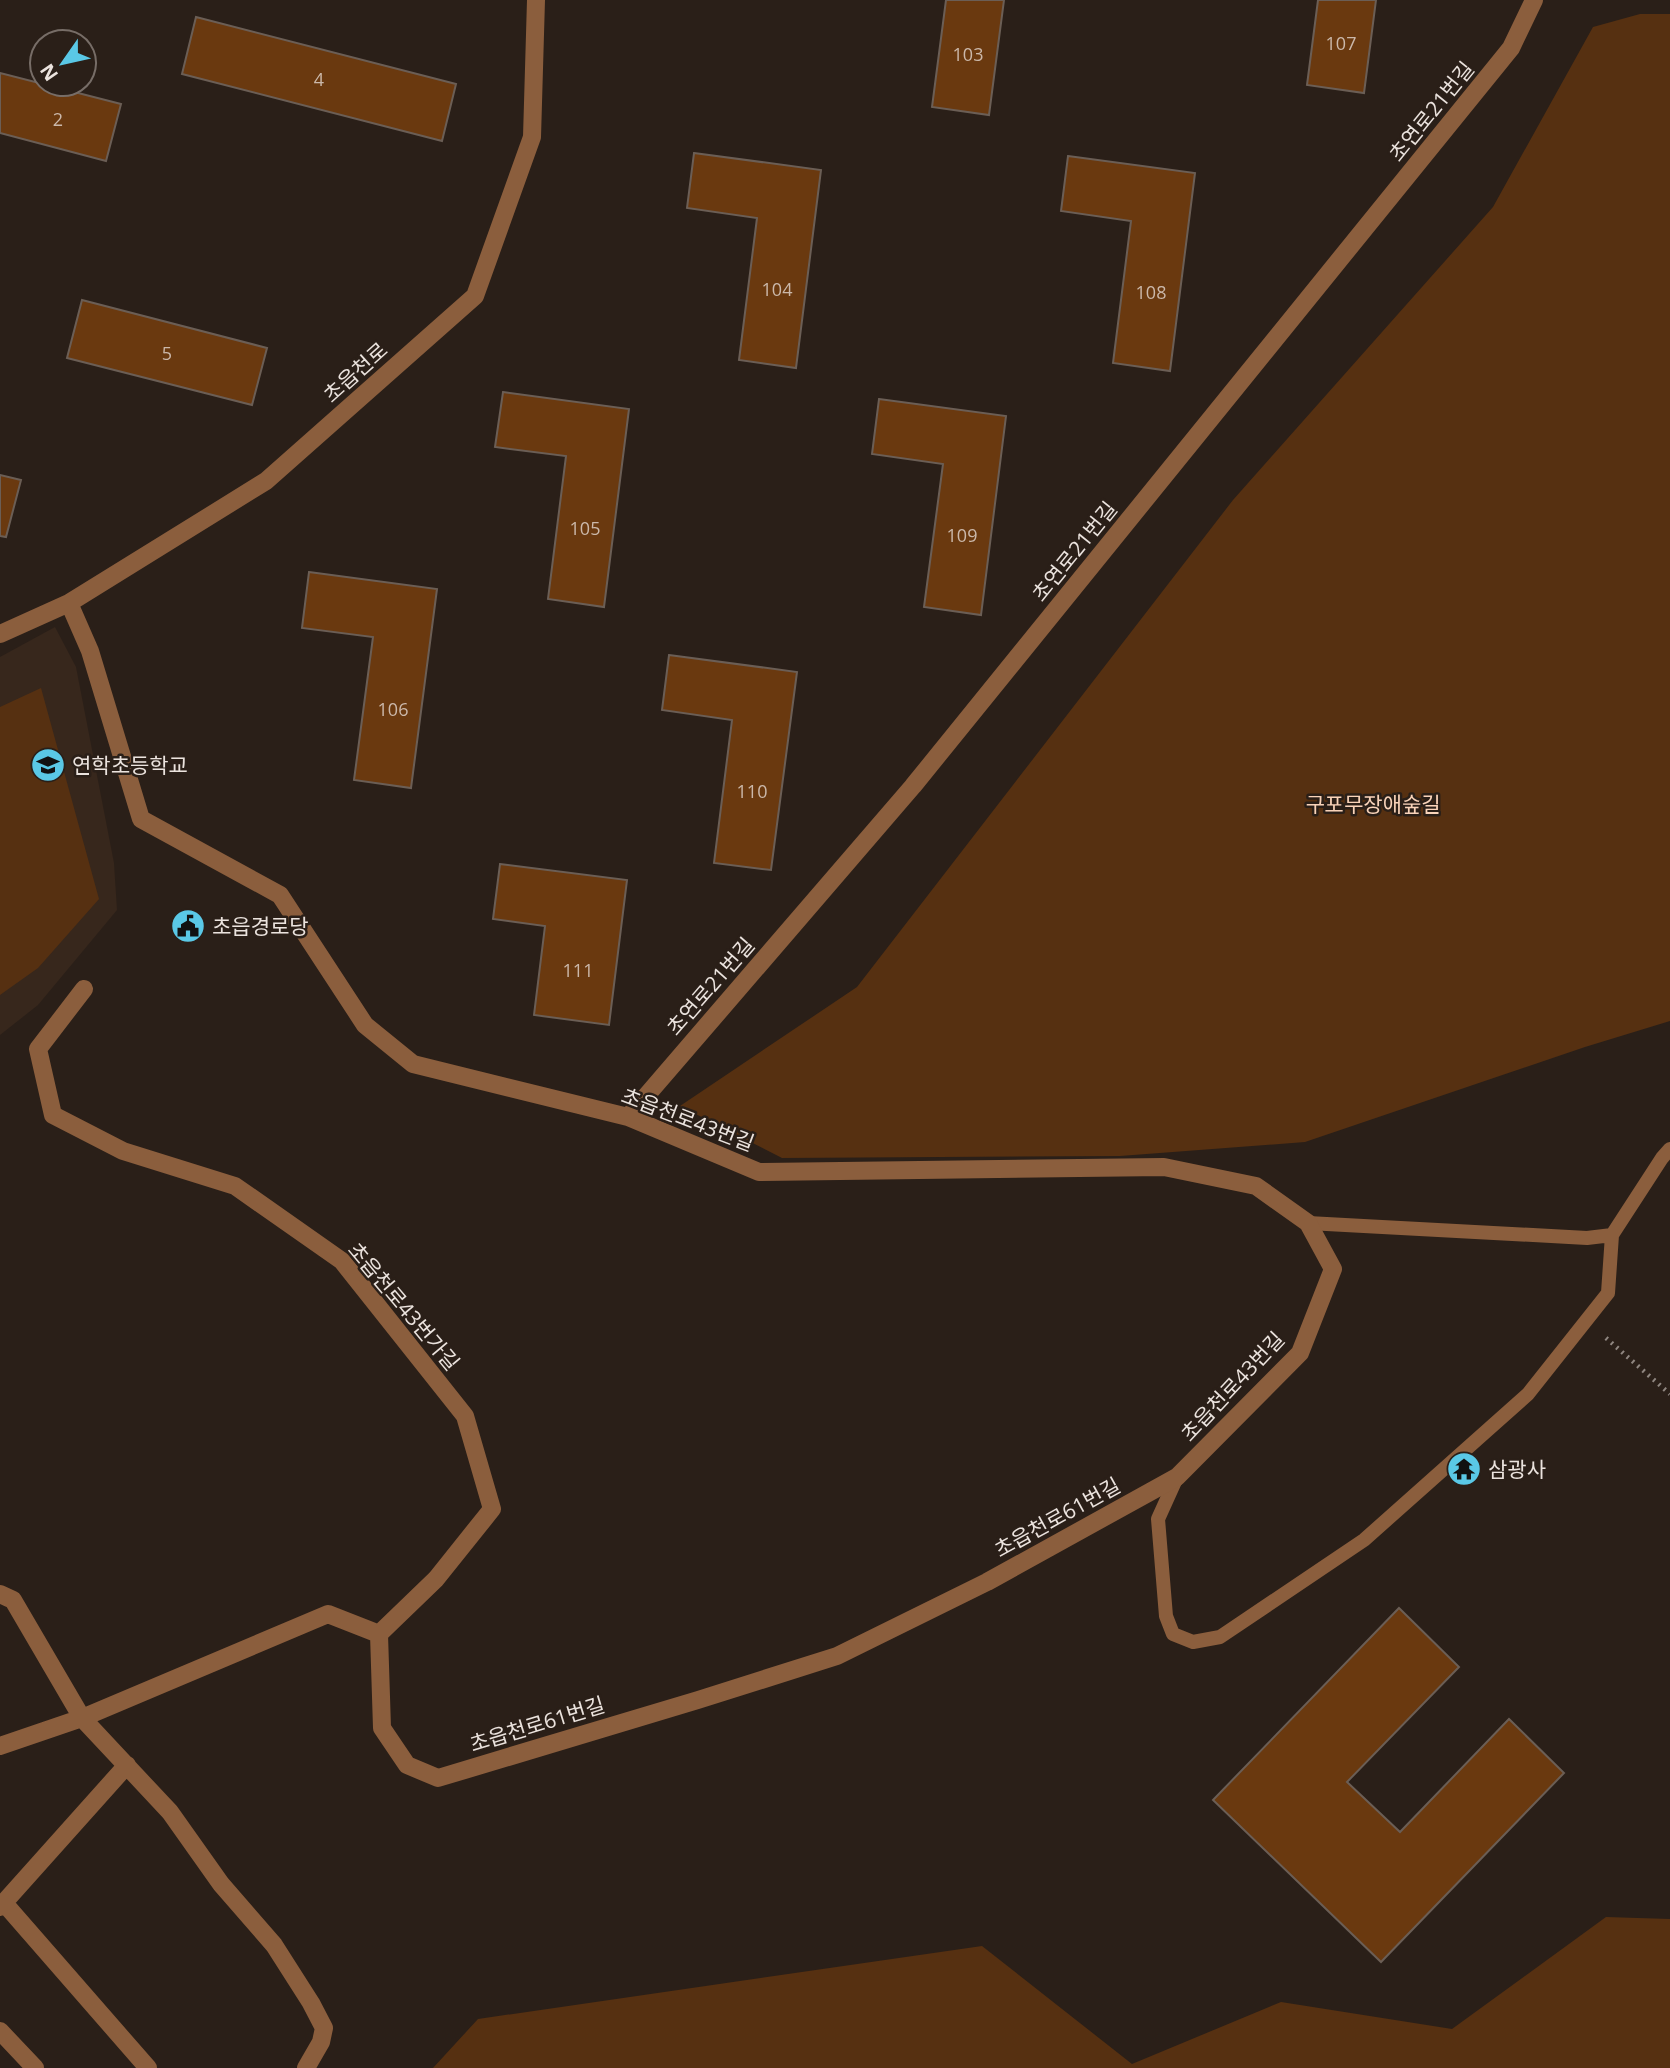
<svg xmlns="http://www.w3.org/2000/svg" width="1670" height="2068" viewBox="0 0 1670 2068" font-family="'Open Sans','Noto Sans KR',sans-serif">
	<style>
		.built { fill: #37271c }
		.green { fill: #563011 }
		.building { fill: #6a390f; stroke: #6b5e55; stroke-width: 2 }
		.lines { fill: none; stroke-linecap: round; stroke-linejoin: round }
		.path { stroke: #8f8680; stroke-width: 4.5; stroke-dasharray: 2 5; stroke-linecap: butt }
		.lane { stroke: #8b5e3d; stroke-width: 14 }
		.street { stroke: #8b5e3d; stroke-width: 18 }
		.labels { text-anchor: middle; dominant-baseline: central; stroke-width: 5; stroke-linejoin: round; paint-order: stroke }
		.number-label { font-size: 18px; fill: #cbb8aa }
		.street-label { font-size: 21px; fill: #ebe3de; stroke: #2a1f18 }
		.poi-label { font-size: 21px; fill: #ebe3de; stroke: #2a1f18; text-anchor: start }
		.park-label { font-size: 21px; fill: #f9d3b9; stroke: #2a1f18 }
	</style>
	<rect width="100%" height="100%" fill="#2a1f18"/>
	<!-- built -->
	<path class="built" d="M55,627L76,667L114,863L117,910L38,1005L0,1035V657Z"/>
	<!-- green -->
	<path class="green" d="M1640,14H1670V1021L1585,1047L1305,1142L1120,1156L782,1158L680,1106L857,987L1233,500L1493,207L1593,27Z
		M41,688L99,899L38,968L0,995V707Z
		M1606,1917L1670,1919V2068H433L478,2019L982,1946L1132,2064L1281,2002L1452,2029Z"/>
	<!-- building -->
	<path class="building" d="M946,0H1004L989,115L932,107Z
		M1318,0H1376L1364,93L1307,85Z
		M196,17L456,84L442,141L182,74Z
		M0,73L121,104L106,161L0,133Z
		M694,153L821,170L796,368L739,360L757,218L687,208Z
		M1068,156L1195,173L1170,371L1113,363L1131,221L1061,211Z
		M82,300L267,348L252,405L67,358Z
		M503,392L629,409L604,607L548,599L566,456L495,447Z
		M879,399L1006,416L981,615L924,607L943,464L872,454Z
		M0,475L21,480L6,537L0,536Z
		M309,572L437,589L411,788L354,780L373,637L302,628Z
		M669,655L797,672L771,870L714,863L732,720L662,710Z
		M500,864L627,880L609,1025L534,1015L545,926L493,919Z
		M1399,1608L1459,1667L1347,1782L1400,1832L1509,1719L1564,1773L1381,1962L1213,1800Z"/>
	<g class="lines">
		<!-- path -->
		<path class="path" d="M1606,1338L1670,1394"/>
		<!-- lane -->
		<path class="lane" d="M1308,1223L1587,1238L1612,1235L1662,1158L1670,1149
			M1177,1477L1158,1519L1166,1616L1173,1634L1193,1642L1220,1637L1364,1540L1528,1394L1608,1293L1612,1235"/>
		<!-- street -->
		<path class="street" d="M0,634L69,603L266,481L475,296L532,137L536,0
			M84,989L38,1049L53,1115L123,1151L235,1186L342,1261L465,1416L492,1509L436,1579L379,1634
			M628,1117L913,786L1511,48L1534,0
			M0,1594L13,1600L82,1718L170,1812L221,1884L274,1945L311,2003L324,2028L321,2042L306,2068
			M0,1746L82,1718L328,1614L379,1634L382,1728L407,1765L438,1778L698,1700L837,1656L987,1582L1177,1477L1300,1353L1333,1269L1308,1223L1256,1186L1164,1167L759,1172L628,1117L413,1064L365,1025L280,895L141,819L90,651L69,603
			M4,1903L148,2068
			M0,1907L127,1765
			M0,2031L35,2068"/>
	</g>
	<!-- icons -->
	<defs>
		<g id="school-disc" transform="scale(1.75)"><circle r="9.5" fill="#5ac8e6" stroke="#2a1f18"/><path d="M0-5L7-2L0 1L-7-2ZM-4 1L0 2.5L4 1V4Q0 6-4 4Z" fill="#111"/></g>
		<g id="civic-disc" transform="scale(1.75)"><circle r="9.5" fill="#5ac8e6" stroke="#2a1f18"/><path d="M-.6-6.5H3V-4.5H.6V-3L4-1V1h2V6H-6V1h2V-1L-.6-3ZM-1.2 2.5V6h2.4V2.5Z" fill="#111"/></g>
		<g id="temple-disc" transform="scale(1.75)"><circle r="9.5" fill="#5ac8e6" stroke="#2a1f18"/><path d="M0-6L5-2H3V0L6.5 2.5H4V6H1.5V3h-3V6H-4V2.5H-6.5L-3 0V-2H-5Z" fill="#111"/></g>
	</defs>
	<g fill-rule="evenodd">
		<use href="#school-disc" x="48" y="765"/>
		<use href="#civic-disc" x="188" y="926"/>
		<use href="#temple-disc" x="1464" y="1469"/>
	</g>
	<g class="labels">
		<!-- number labels -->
		<g class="number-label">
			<text x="1341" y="43">107</text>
			<text x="968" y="54">103</text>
			<text x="319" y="79">4</text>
			<text x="58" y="119">2</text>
			<text x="777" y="289">104</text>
			<text x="1151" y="292">108</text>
			<text x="167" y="353">5</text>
			<text x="585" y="528">105</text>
			<text x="962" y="535">109</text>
			<text x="393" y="709">106</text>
			<text x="752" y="791">110</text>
			<text x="578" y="970">111</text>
		</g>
		<!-- street labels -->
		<g class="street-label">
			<text transform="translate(1431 111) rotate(-51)">초연로21번길</text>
			<text transform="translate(355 372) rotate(-42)">초읍천로</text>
			<text transform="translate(1074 551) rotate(-51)">초연로21번길</text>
			<text transform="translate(710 986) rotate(-49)">초연로21번길</text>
			<text transform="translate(688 1119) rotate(21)">초읍천로43번길</text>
			<text transform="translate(404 1306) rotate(50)">초읍천로43번가길</text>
			<text transform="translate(1232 1386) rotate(-47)">초읍천로43번길</text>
			<text transform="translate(1057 1517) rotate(-29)">초읍천로61번길</text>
			<text transform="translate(537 1724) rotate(-17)">초읍천로61번길</text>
		</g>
		<!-- poi labels -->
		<g class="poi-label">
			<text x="72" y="765">연학초등학교</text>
			<text x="212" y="926">초읍경로당</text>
			<text x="1488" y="1469">삼광사</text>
		</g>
		<!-- park labels -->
		<g class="park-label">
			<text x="1373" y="804">구포무장애숲길</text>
		</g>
	</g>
	<!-- north arrow -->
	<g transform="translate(63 63) rotate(236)"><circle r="33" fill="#2a1f18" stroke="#776d67" stroke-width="2"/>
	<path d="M0-5L12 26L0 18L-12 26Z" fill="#5ac8e6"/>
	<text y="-10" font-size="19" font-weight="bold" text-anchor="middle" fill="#ebe3de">N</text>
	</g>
</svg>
